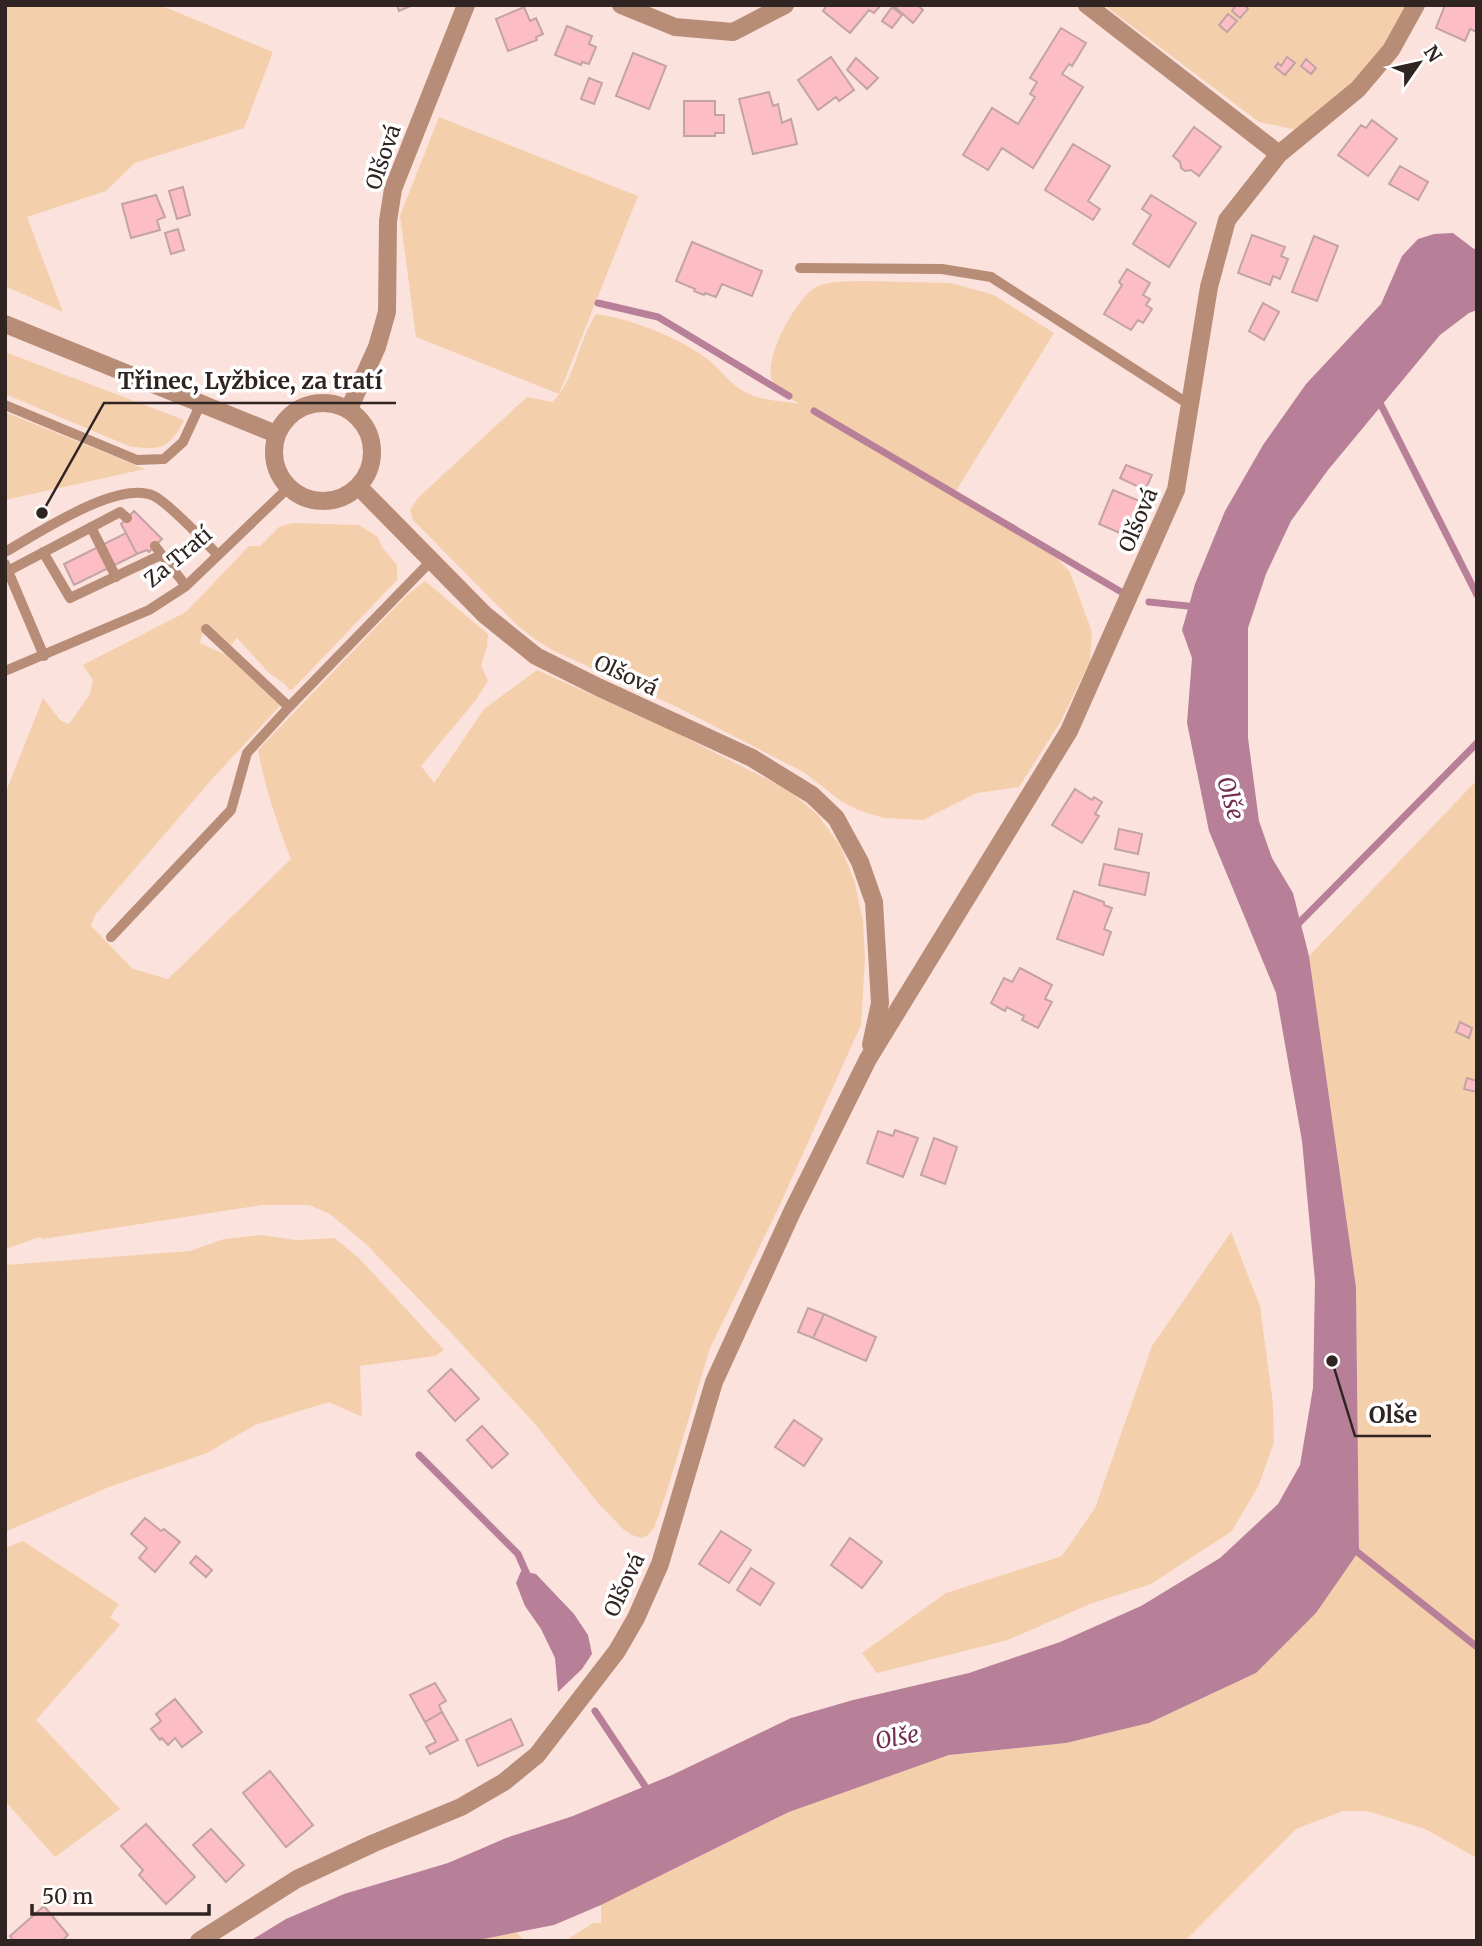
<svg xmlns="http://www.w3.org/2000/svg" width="1482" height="1946" viewBox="0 0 1482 1946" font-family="Merriweather,serif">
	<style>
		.green { fill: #f3d0ab }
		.water { fill: #b78098 }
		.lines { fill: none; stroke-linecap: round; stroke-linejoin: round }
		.stream { stroke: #b78098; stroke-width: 7 }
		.building { fill: #fdbdc5; stroke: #c2a3a6; stroke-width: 2 }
		.lane { stroke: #b88d77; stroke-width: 10 }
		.street { stroke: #b88d77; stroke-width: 18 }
		.labels { text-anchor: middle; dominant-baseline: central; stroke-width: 7; stroke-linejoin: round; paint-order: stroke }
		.street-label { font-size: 21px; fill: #302422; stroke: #fff }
		.water-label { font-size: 23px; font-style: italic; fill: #712d50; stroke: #fff }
		.leader { fill: none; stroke: #302422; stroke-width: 2.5 }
		.callout-dot { fill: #302422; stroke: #fff; stroke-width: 2.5 }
		.callout-label { font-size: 23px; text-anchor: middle; font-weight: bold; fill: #302422; stroke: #fff; stroke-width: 7; stroke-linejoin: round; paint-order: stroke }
	</style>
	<rect width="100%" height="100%" fill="#fce2dd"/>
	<!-- green -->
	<path class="green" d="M5,5H160L273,52L244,128L135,163L106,191L27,217L63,312L5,286Z
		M1104,5H1408L1386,47L1356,83L1297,130L1259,122Z
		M439,117L638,196L559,394L416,337L400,216Z
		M862,281L951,283L994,295L1054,333L954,494L1046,547L1070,572L1092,632L1090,661L1061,721L1019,787L977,793L923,820L884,818L858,810L841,801L805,773L681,709L554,651L536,640L518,626L413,520L410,510L418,498L527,397L552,402C574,383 579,339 596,314C629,318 674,336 702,355C718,365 729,385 747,393C763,401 782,401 799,404C790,397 777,395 772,381C763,359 795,301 813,289C827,280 846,282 862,281Z
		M5,352L184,420C170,449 159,451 129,446L5,394Z
		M5,412L145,469L5,500Z
		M292,523L359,525L378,537L382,547L397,565V580L293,689L289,690L286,685L269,673L237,638L231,645L209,624L203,631L200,643L226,655L280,706L213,778L95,915L91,926L133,969L168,979L291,859C277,823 265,788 258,750L407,595L425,581L488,634L487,647L481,665L488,681L475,701L421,766L434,783L484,709L537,670L666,728L787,789L818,815L841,847L855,883L863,922L865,959L861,1025L778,1209L710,1348L666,1494L654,1528L647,1536L641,1538L632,1535L623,1529L598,1503L535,1424L456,1338L366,1244L330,1214L309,1205H262L43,1239L40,1237L5,1249V794L43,698L61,721L69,724L90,694L93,680L83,665L186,612L249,546H260L279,527Z
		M1477,780V1858L1425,1829L1367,1811H1343L1296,1829L1185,1941H565L593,1923H601V1905L789,1812L949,1755L1066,1743L1149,1723L1256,1673L1359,1551L1356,1287L1309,956Z
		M1231,1232L1260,1306L1273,1404L1274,1442L1259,1485L1232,1531L1151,1584L1090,1604L1008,1640L877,1673L862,1653L946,1593L1062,1556L1095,1508L1152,1346Z
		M261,1235L296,1240L334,1238L358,1257L444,1350L435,1356L360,1366L362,1417L329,1402L255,1425L207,1453L109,1487L5,1532V1265L190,1251L224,1239Z
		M23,1541L119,1604L110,1617L120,1625L36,1720L120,1809L55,1857L5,1801V1548Z
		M516,1931L524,1941H473Z"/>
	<!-- water -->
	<path class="water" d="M1453,233L1474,249L1477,247V310L1469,313L1440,335L1328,470L1291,521L1266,574L1248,628V738L1259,821L1272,858L1293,893L1309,956L1356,1287L1359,1551L1316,1613L1256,1673L1149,1723L1066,1743L949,1755L789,1812L601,1905L554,1925L473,1941H250L286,1919L344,1894L448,1863L506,1838L573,1816L672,1775L791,1718L853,1700L969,1673L1060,1642L1141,1606L1220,1558L1278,1504L1300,1465L1313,1388L1315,1281L1302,1141L1276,993L1209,831L1187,723L1192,658L1182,630L1195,584L1225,511L1263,445L1306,384L1381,304L1402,256L1418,239L1434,234Z
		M521,1571L536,1574L574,1614L588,1635L592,1654L582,1669L558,1692L555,1658L541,1629L525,1606L516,1583Z"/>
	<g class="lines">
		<!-- stream -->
		<path class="stream" d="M598,303L658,317L789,396
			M1378,399L1477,595
			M814,411L1123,593
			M1149,602L1197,607
			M1295,927L1477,743
			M419,1455L518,1554L529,1579
			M1351,1547L1477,1647
			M595,1711L649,1792"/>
	</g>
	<!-- building -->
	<path class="building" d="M397,5H413L399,11Z
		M827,5H881L874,13L869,10L850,33L823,11Z
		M896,5H917L923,10L913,23L895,7Z
		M1236,5H1245L1248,9L1240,18L1232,11Z
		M1445,5H1477V32L1470,29L1465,41L1436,28Z
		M524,7L530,21L536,18L543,34L536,37L537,40L508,51L496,19Z
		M892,7L902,15L892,28L882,21Z
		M1228,14L1237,21L1227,32L1219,25Z
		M567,26L592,36L589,44L596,47L589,64L582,62L581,65L555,55Z
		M1061,28L1086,43L1072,66L1069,64L1062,74L1083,87L1033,168L1002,148L988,170L963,155L992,108L1018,124L1035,97L1030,94L1037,82L1030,78Z
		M633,53L666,66L649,109L616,96Z
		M831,57L854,90L839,101L836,97L818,110L798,80Z
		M1287,57L1295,63L1285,75L1275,67L1278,63L1281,66Z
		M856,58L878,78L867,89L847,70Z
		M1306,59L1316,68L1311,74L1301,66Z
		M589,78L602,83L594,104L581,99Z
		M769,92L773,106L778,104L782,123L791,119L797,144L753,154L739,99Z
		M684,101H715V115H724V133H715V136H684Z
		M1372,120L1397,139L1368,176L1338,155L1361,125L1366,128Z
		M1194,127L1221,147L1199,176L1191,170L1185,171L1181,168L1180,162L1173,156Z
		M1073,144L1110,166L1088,201L1100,209L1093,220L1045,190Z
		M1400,166L1428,182L1418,200L1389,184Z
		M183,187L190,215L177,219L169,191Z
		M156,195L165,217L157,220L160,230L131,238L122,204Z
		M1151,195L1196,223L1169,267L1133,244L1151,215L1142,209Z
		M178,229L184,250L171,254L165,233Z
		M1252,235L1285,247L1281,256L1288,259L1280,279L1273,276L1270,285L1238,273Z
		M1314,236L1338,246L1317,301L1292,292Z
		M692,242L762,271L752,296L722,284L716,297L705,293L704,295L694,291L695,289L676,281Z
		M1127,269L1150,283L1143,295L1150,299L1146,305L1152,309L1143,323L1138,320L1131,330L1104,314L1122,285L1119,282Z
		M1263,303L1279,312L1264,340L1249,331Z
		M1126,465L1152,475L1145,490L1120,478Z
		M1113,490L1142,502L1136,516L1142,519L1136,533L1130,530L1127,536L1099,524Z
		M134,511L162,539L149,552L147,550L137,554L121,524Z
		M126,533L137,554L74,585L64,564Z
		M1075,789L1092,800L1094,797L1102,802L1095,814L1099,816L1082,843L1052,825Z
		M1119,829L1142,834L1138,854L1115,849Z
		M1104,864L1149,873L1145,895L1099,885Z
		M1074,891L1104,902V905L1112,908L1104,929L1111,932L1103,955L1057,939Z
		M1020,968L1052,985L1045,999L1052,1002L1038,1028L1022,1020L1024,1016L1007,1007L1005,1011L991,1003L1004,978L1012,982Z
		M1460,1022L1472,1028L1469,1038L1456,1032Z
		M1467,1078L1477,1081V1092L1464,1089Z
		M895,1130L918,1138L903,1177L867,1163L878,1131L893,1136Z
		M934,1138L957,1147L945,1184L921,1175Z
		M808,1308L824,1314L813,1338L798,1332Z
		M824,1314L876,1337L866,1361L813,1338Z
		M451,1369L479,1399L455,1421L428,1391Z
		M794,1420L822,1439L804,1466L775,1447Z
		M482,1426L508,1454L492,1468L467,1440Z
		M145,1518L161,1531L164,1529L180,1542L155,1572L139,1558L147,1548L131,1534Z
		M721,1531L751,1550L729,1583L699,1564Z
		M850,1538L882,1562L862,1588L831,1565Z
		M196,1556L212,1570L206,1577L190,1563Z
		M751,1568L774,1583L760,1605L737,1590Z
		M435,1683L446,1701L439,1705L442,1712L425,1722L410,1695Z
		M175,1699L202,1732L182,1747L175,1738L168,1745L162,1738L160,1740L151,1729L161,1721L156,1714Z
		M442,1712L458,1740L430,1754L426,1747L436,1742L425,1722Z
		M511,1719L523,1745L478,1766L466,1740Z
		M270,1771L313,1825L286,1847L243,1793Z
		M146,1824L195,1877L166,1904L139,1875L143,1870L121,1846Z
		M211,1829L244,1865L226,1882L193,1845Z
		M44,1906L68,1935L62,1941H14L10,1936Z"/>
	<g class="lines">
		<!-- lane -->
		<path class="lane" d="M800,268L942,269L991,277L1190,405
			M5,405L137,460L164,459L183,442L201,403
			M91,527L116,577
			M155,546L186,586
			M5,552C37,534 118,479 154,496C170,504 204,541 218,555
			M43,552L70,598L161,555
			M5,564L44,656
			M8,571L120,512L127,518
			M206,629L289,707
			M5,671L149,610L186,586L288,488
			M111,937L231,810L247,753L289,707L431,561"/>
		<!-- street -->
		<path class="street" d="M621,5L675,27L733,32L785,5
			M1087,5L1279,154
			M5,324L276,434
			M274 452a49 49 0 1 1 98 0a49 49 0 1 1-98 0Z
			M349,409L377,347L387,312L388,221L393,189L466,5
			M359,487L485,615L536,656L598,687L752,758L812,795L836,818L860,862L874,902L880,1003L871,1045
			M199,1941L297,1879L374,1843L461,1807L504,1782L537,1755L617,1651L636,1618L660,1564L714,1382L792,1212L868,1059L1069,731L1176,490L1209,287L1227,220L1279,154L1358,89L1391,50L1416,5"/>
	</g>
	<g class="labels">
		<!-- street labels -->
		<g class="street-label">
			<text transform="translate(383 157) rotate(-71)">Olšová</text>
			<text transform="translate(1138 520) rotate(-67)">Olšová</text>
			<text transform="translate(178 557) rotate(-40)">Za Tratí</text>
			<text transform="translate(626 675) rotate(25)">Olšová</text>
			<text transform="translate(624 1585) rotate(-65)">Olšová</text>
		</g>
		<!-- water labels -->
		<g class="water-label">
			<text transform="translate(1231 798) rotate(74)">Olše</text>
			<text transform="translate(897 1737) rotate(-10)">Olše</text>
		</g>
	</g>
	<!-- callouts -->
	<path class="leader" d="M42 513L104 403H396M1332 1361L1355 1436H1431"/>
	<g class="callout-dot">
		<circle cx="42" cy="513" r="7"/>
		<circle cx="1332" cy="1361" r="7"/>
	</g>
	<g class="callout-label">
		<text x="250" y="389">Třinec, Lyžbice, za tratí</text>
		<text x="1393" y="1423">Olše</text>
	</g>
	<!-- border -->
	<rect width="1482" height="1946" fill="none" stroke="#302422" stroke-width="14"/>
	<!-- north arrow -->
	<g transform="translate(1419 63) rotate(56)" stroke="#ffffff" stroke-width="5" paint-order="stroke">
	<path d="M0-5L12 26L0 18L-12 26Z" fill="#302422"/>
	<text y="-10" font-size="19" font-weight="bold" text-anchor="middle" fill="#302422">N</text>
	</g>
	<!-- scale -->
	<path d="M32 1904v10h177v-10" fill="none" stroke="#302422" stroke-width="3.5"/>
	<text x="42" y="1904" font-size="21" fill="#302422" stroke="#ffffff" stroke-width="5" paint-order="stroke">50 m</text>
</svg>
